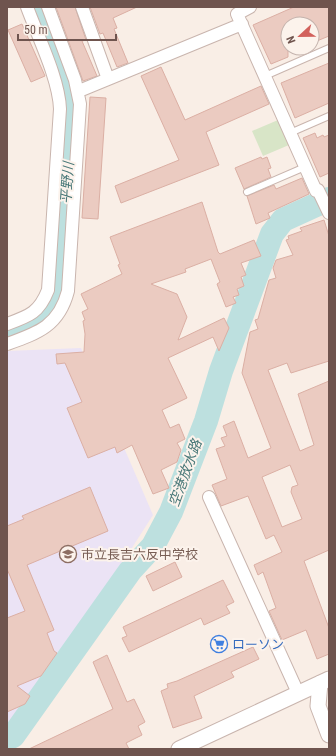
<svg xmlns="http://www.w3.org/2000/svg" width="336" height="756" viewBox="0 0 336 756" font-family="'Roboto Condensed','Noto Sans JP',sans-serif">
	<style>
		.education { fill: #ebe3f5 }
		.green { fill: #d8e5c7 }
		.lines { fill: none; stroke-linecap: round; stroke-linejoin: round }
		.river { stroke: #bde0df; stroke-width: 24 }
		.building { fill: #ebcbc1; stroke: #dbafa4; fill-rule: evenodd }
		.service-casing { stroke: #c9b5ae; stroke-width: 8 }
		.minor-casing { stroke: #c9b5ae; stroke-width: 14 }
		.tertiary-casing { stroke: #c9b5ae; stroke-width: 17 }
		.service { stroke: #fff; stroke-width: 6 }
		.minor { stroke: #fff; stroke-width: 12 }
		.tertiary { stroke: #fff; stroke-width: 15 }
		.labels { text-anchor: middle; dominant-baseline: central; stroke-width: 4; stroke-linejoin: round; paint-order: stroke }
		.education-label { font-size: 13px; fill: #785e54; stroke: #fcf3ec; text-anchor: start }
		.shop-label { font-size: 13px; fill: #366cbe; stroke: #fcf3ec; text-anchor: start }
		.water-label { font-size: 14px; font-style: italic; fill: #487878; stroke: #fcf3ec }
	</style>
	<rect width="100%" height="100%" fill="#f9eee6"/>
	<!-- education -->
	<path class="education" d="M81,348L153,515L103,593L7,731V351Z"/>
	<!-- green -->
	<path class="green" d="M278,120L289,145L263,156L252,131Z"/>
	<g class="lines">
		<!-- river -->
		<path class="river" d="M7,335C39,323 51,322 59,286L71,123L69,95L39,7
			M7,739L13,736L130,571L153,546L171,512L206,421L221,371L272,234L283,220L329,199"/>
	</g>
	<!-- building -->
	<path class="building" d="M56,7H75L86,40L82,41L97,76L83,81Z
		M90,7H137L113,18L117,28L114,29L128,63L117,67L103,33L100,34Z
		M294,7H329V36L312,43V24H288V29H286L288,34V57L271,64L253,25Z
		M22,24L45,76L31,82L8,30Z
		M329,63V103L295,118L281,83Z
		M161,67L185,120L261,86L269,104L206,132L219,165L121,203L115,186L179,160L141,76Z
		M90,97L106,98L98,219L82,218Z
		M315,133L317,138L323,135L324,137L329,135V173L320,177L303,138Z
		M261,157L262,159L267,157L271,168L268,169L271,177L244,189L235,168Z
		M302,178L309,194L268,213L270,218L256,224L247,196L274,185L276,189Z
		M202,202L218,252L220,254L254,240L261,256L241,263L246,275L241,277L244,286L237,289L239,295L233,297L236,303L226,307L217,284L220,282L211,259L185,269L186,272L151,284L177,294L187,317L178,340L224,318L229,328L219,351L213,337L168,358L187,398L162,410L170,428L179,424L185,439L177,443L181,450L177,462L161,470L169,488L153,494L132,445L117,453L115,447L88,458L67,408L82,402L65,363L57,364L56,354L84,352L85,334L83,321L85,320L82,312L88,309L81,294L122,274L118,265L120,264L110,237Z
		M324,220L329,236V361L291,373L287,363L268,370L300,451L314,445L298,394L329,381V550L304,561L329,628V654L317,659L306,630L282,640L269,611L276,608L263,572L258,575L254,565L282,552L274,535L266,539L248,496L221,506L212,485L227,479L216,449L225,446L221,438L227,436L223,426L234,421L248,458L271,448L242,373L250,332L258,329L255,320L258,319L269,280L276,278L273,268L276,260L293,255L286,240L289,239L288,236L302,231L300,228ZM290,465L298,485L292,487L291,492L302,519L282,527L262,477Z
		M90,487L108,531L27,565L54,630L47,633L54,651L57,653L41,676L17,686L30,696L25,704L7,712V618L25,611L7,569V526L24,519L22,516Z
		M175,562L182,577L153,591L146,576Z
		M223,580L234,602L226,606L230,613L204,625L201,618L129,652L122,638L127,636L123,627Z
		M253,647L259,659L231,672L234,677L194,696L202,718L173,728L161,691L168,688L167,684L177,681Z
		M107,655L127,702L134,699L145,722L138,726L142,735L126,743L129,749H29L113,709L93,662Z"/>
	<g class="lines">
		<!-- service casing -->
		<g class="service-casing">
			<path id="service" d="M265,76L329,48
				M290,133L329,116
				M247,192L305,167"/>
		</g>
		<!-- minor casing -->
		<g class="minor-casing">
			<path id="minor" d="M82,7L108,79
				M250,7L237,14L316,191L318,190L329,213
				M79,91L242,24
				M7,324C29,316 39,313 48,290L60,109C59,79 38,37 27,7
				M7,344C38,333 59,326 68,291L80,104L75,80L48,7
				M209,497L298,693"/>
		</g>
		<!-- tertiary casing -->
		<g class="tertiary-casing">
			<path id="tertiary" d="M320,683L318,706L329,735
				M179,749L329,679"/>
		</g>
		<!-- service -->
		<use href="#service" class="service"/>
		<!-- minor -->
		<use href="#minor" class="minor"/>
		<!-- tertiary -->
		<use href="#tertiary" class="tertiary"/>
	</g>
	<!-- icons -->
	<defs>
		<g id="school-ring" transform="scale(0.9)"><circle r="9.5" fill="#fcf3ec" stroke="#8d6e63" stroke-width="1.5"/><path d="M0-5L7-2L0 1L-7-2ZM-4 1L0 2.5L4 1V4Q0 6-4 4Z" fill="#8d6e63"/></g>
		<g id="supermarket-ring" transform="scale(0.9)"><circle r="9.5" fill="#fcf3ec" stroke="#3f7fe0" stroke-width="1.5"/><path d="M-6-5.5h2.5l.6 2H6L4.5 2H-2.5L-4.4-4H-6ZM-1.5 3.2a1.3 1.3 0 1 0 .1 0ZM3 3.2a1.3 1.3 0 1 0 .1 0Z" fill="#3f7fe0"/></g>
	</defs>
	<g fill-rule="evenodd">
		<use href="#school-ring" x="68" y="554"/>
		<use href="#supermarket-ring" x="219" y="644"/>
	</g>
	<g class="labels">
		<!-- education labels -->
		<g class="education-label">
			<text x="81" y="554">市立長吉六反中学校</text>
		</g>
		<!-- shop labels -->
		<g class="shop-label">
			<text x="232" y="644">ローソン</text>
		</g>
		<!-- water labels -->
		<g class="water-label">
			<text transform="translate(67 183) rotate(-86)">平野川</text>
			<text transform="translate(185 473) rotate(-70)">空港放水路</text>
		</g>
	</g>
	<!-- border -->
	<rect width="336" height="756" fill="none" stroke="#6f544e" stroke-width="16"/>
	<!-- north arrow -->
	<g transform="translate(300 36) rotate(248)"><circle r="19" fill="#fcf3ec" stroke="#c4b3ad"/>
	<path d="M0-3L7 15L0 10L-7 15Z" fill="#d2615c"/>
	<text y="-6" font-size="11" font-weight="bold" text-anchor="middle" fill="#6f544e">N</text>
	</g>
	<!-- scale -->
	<path d="M18 34v6h98v-6" fill="none" stroke="#6f544e" stroke-width="2"/>
	<text x="24" y="34" font-size="12" fill="#6f544e" stroke="#fcf3ec" stroke-width="3" paint-order="stroke">50 m</text>
</svg>
